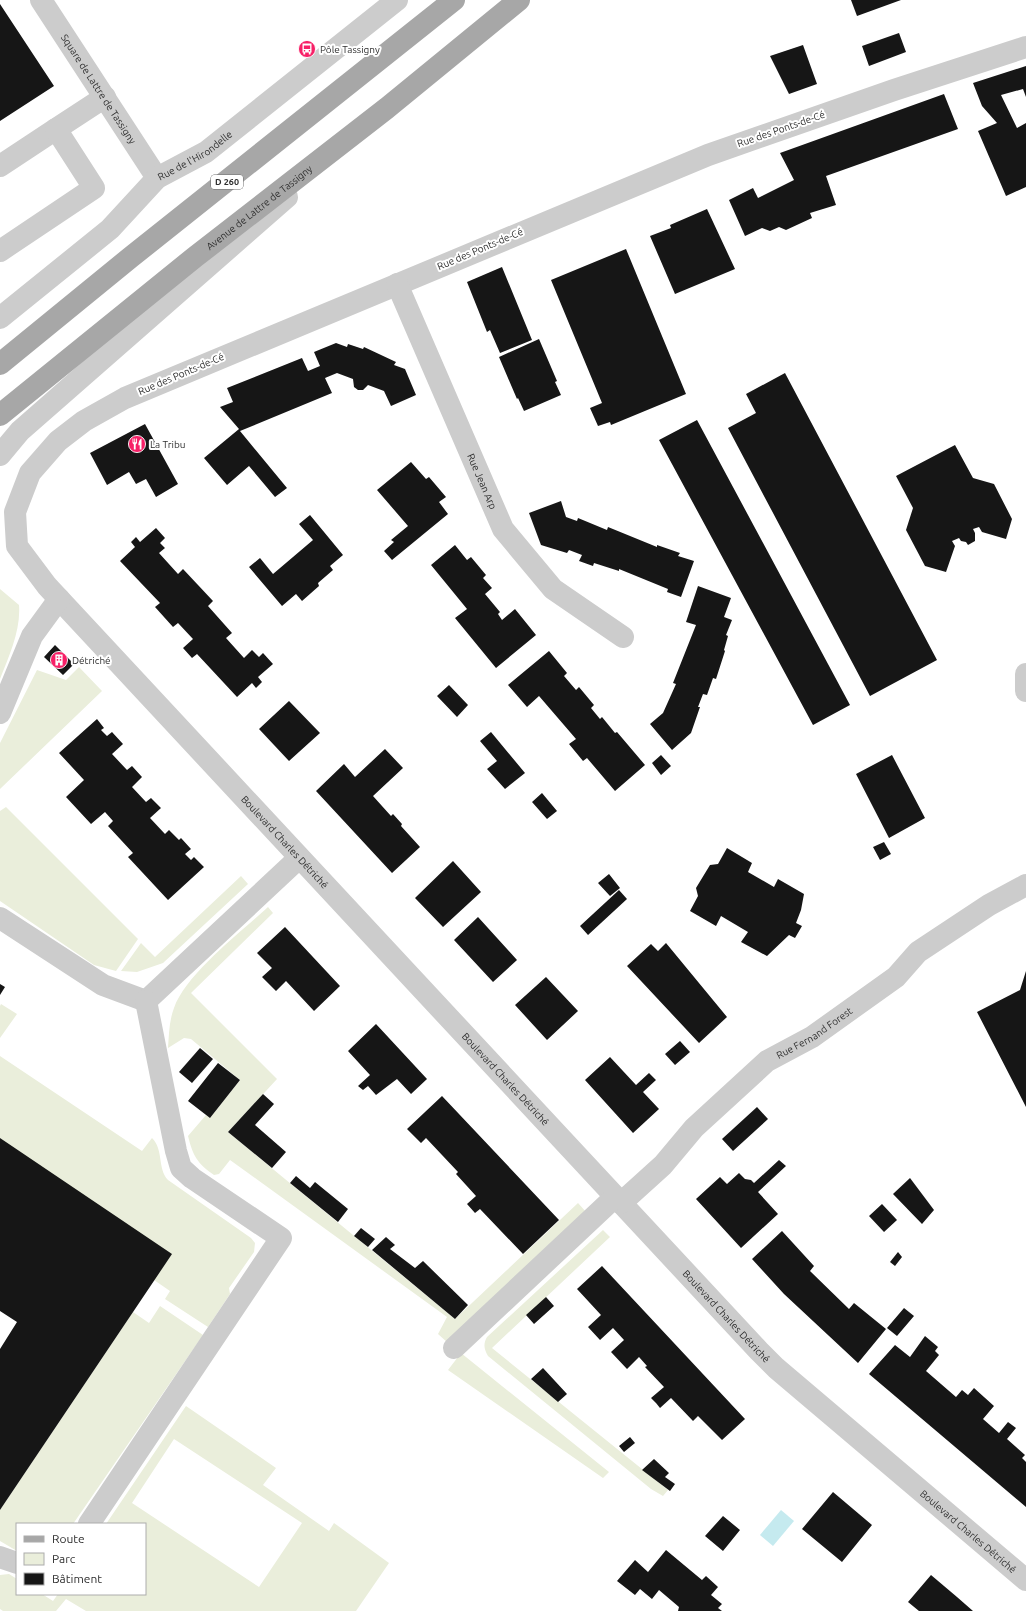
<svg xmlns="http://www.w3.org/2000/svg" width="1026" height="1611" viewBox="0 0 1026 1611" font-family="Ubuntu,sans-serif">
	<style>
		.green { fill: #eaeedb; fill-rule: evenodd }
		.water { fill: #c5eaef }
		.building { fill: #161616 }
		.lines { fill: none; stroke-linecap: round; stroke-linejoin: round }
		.minor { stroke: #ccc; stroke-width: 22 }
		.major { stroke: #a7a7a7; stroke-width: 22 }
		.labels { text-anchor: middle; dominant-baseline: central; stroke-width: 4; stroke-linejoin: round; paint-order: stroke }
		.shield { fill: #fff; stroke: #6d6d6d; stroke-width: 1 }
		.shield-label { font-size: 9px; font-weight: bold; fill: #2f2f2f }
		.poi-label { font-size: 10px; fill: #2f2f2f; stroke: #fff; text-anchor: start }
		.street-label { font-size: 10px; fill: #2f2f2f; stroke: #fff }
	</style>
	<rect width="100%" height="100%" fill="#fff"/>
	<!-- green -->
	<path class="green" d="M0,589L19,605C21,630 9,656 0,679Z
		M79,667L102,691L0,789V743L37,670L66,680Z
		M6,807L138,939L116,971L94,965L0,901V811Z
		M241,876L248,884L163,963L137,972L121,971L141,943L155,957Z
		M268,907L273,913L191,993L277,1079L228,1132L455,1319L578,1203L587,1213L448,1343L438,1334L447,1317L230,1160L219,1174L214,1175C197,1163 193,1156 188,1136L206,1115L210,1118L240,1080L191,1039L184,1038L168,1048C169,1035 169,1021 174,1008C186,974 240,933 268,907Z
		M1,1004L17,1014L0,1038V1006Z
		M0,1056L142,1151L152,1138C164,1150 157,1168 168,1180L251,1238L255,1243L254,1252L229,1288L230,1294L208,1327L165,1299L170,1291L154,1280L0,1138Z
		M603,1230L610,1237L492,1348L668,1490L663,1496L651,1489L488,1356C484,1349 483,1344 487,1337Z
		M160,1306L203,1335L73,1524H17V1551L0,1541V1510L133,1312L149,1323Z
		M461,1353L609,1472L603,1478L448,1370Z
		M186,1406L276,1468L263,1485L329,1531L334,1523L389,1563L356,1611H86L66,1599L56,1611H3L0,1609V1575L9,1574L17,1579V1594H42L53,1601L58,1594H145V1524H106ZM174,1439L302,1523L259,1587L132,1503Z"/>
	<!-- water -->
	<path class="water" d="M781,1510L794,1521L773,1546L760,1535Z"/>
	<!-- building -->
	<path class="building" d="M851,0H901L857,16Z
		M0,4L54,86L0,121Z
		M899,33L906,52L869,66L862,46Z
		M311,42L315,47L303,56L299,51Z
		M803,45L817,84L789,94L770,56Z
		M1026,66V97L1023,89L1001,95L1017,128L1026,123V187L1006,196L978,131L997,123L982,106L973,83Z
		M944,94L958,129L826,176L836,205L810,213L812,218L786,230L779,227L770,231L762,228L745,236L729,200L753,188L758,198L794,180L780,153Z
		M707,209L735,269L675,294L650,236L671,228L670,225Z
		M626,249L686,394L611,425L610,422L598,426L590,408L602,403L551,280Z
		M502,267L532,340L500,353L490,330L487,332L467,282Z
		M539,339L557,381L555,382L561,395L524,411L518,398L517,399L499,357Z
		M336,343L347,347L348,344L363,349L364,347L396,362L394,365L405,369L416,395L391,406L384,391L368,385L363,390H358L354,387L353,379L337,373L325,378L332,393L240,431L287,488L275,497L249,466L227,485L204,458L239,429L220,407L233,402L227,388L302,358L308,371L320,366L314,352Z
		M785,373L937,660L870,696L728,428L756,413L746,394Z
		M697,420L850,705L813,725L659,440Z
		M145,424L178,484L156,497L146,479L136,484L129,472L107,485L90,453Z
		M955,445L973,478L994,484L1012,519L1006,539L982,532L979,527L973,529L975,533V541L968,545L966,542L961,541L959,538L952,541L955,546L946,572L925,566L906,530L913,508L896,476Z
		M411,462L426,479L429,477L446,497L439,502L448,514L392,560L384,551L394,542L391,540L408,526L377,490Z
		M561,501L566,517L577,521L578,518L607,530L608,527L657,547V545L680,553L678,556L694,561L681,597L667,592L668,589L619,569V571L594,563L593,566L579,561L582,555L569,550L567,553L541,545L529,513Z
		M310,515L343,555L330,566L333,570L318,583L319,586L302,601L296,594L282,606L249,567L260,558L273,574L313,540L299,524Z
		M156,528L165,538L160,543L165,548L159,553L178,574L183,569L213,601L208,606L232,633L226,638L244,658L252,650L259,657L263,653L273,664L258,677L262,682L256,688L252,683L237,697L197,654L192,658L183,648L193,639L178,623L173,627L155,607L160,603L120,561L135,547L131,542L136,537L140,542Z
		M455,545L467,560L471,557L486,575L483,578L492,588L485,594L500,612L498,614L502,620L515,609L536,635L496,668L455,618L467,609L431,565Z
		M698,586L731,598L724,617L732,620L726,635L728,636L724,650L725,651L716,679L713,678L707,695L703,694L698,707H700L691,733L672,750L650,724L663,713L676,684L673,683L696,625L686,622Z
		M55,645L74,664L63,675L44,657Z
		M549,651L567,673L564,676L576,690L579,687L594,705L591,708L600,719L602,717L615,733L617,732L645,765L615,791L587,758L583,761L569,744L576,739L539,696L527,707L508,685Z
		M449,685L468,705L457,717L437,696Z
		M289,701L320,733L289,761L259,729Z
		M97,719L104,728L101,730L107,736L112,732L123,744L112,754L127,770L132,766L142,777L132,787L146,802L151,798L161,808L150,818L165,834L169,830L179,840L181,838L191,849L185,854L191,860L194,857L204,867L168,900L128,857L133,853L108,826L113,821L105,812L91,824L66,797L84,780L59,753Z
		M491,732L525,773L505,789L487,769L497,761L480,741Z
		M385,749L403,768L373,796L391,816L393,814L402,824L401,826L420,847L392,873L316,791L344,764L355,777Z
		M661,755L671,766L661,775L652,763Z
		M892,755L925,818L889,838L856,774Z
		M542,793L557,811L547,819L532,802Z
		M884,842L891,854L880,860L873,847Z
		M727,848L752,863L748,872L774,887L778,879L804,894L801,910L796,923L802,926L795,938L789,935L767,956L741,942L748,932L721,916L716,926L690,911L698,896L696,888L710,865L718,864Z
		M453,861L481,892L443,927L415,898Z
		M609,874L620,888L610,896L598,883Z
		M619,890L627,899L588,935L580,926Z
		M478,917L517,960L493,982L454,940Z
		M285,927L340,986L314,1011L286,981L276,991L262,977L272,968L257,953Z
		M666,943L727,1017L699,1043L627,966L651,944L658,951Z
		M1026,971V1107L977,1012L1020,990Z
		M546,977L578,1011L547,1040L515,1005Z
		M0,984L5,987L0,995Z
		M376,1024L427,1079L411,1094L397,1079L376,1095L368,1086L363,1090L358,1086L370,1075L348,1051Z
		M680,1041L690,1052L675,1065L665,1054Z
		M200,1048L213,1059L192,1083L179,1072Z
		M610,1057L636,1085L649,1073L656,1080L643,1092L659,1109L633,1133L585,1080Z
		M218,1063L240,1080L210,1118L188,1101Z
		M263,1094L274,1104L255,1125L286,1152L272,1168L228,1132Z
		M442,1096L559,1220L523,1254L480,1209L475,1213L467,1204L476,1196L456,1174L458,1172L426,1138L421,1143L407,1129Z
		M757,1107L768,1119L733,1151L722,1139Z
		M0,1138L172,1254L0,1510V1349L17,1322L0,1311Z
		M779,1160L786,1166L758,1192L778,1214L741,1248L696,1199L720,1177L727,1184L739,1173L745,1179L751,1180L754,1183Z
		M296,1176L310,1188L315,1182L348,1209L338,1222L290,1183Z
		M910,1178L934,1210L922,1224L893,1194Z
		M882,1204L897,1220L884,1232L869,1216Z
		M361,1228L375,1239L368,1247L354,1236Z
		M782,1231L814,1266L810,1271L849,1309L854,1303L886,1329L858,1363L784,1294L752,1259Z
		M386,1237L395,1245L390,1249L415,1268L423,1261L468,1305L455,1319L372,1250Z
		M898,1252L902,1257L895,1266L890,1262Z
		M602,1266L745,1419L722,1440L698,1416L693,1421L671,1398L660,1408L656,1403L651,1398L664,1387L645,1367L647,1366L639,1357L627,1369L611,1352L624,1340L613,1328L600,1340L588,1327L601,1315L577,1289Z
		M546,1297L554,1306L534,1324L526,1315Z
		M904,1308L914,1316L897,1336L887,1328Z
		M925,1336L938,1347L935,1351L939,1355L926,1371L956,1397L962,1390L968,1395L974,1388L994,1406L983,1419L999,1433L1008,1422L1016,1428L1007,1439L1025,1455L1022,1458L1026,1462V1507L869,1374L895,1345L910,1357Z
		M543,1368L567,1394L558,1402L531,1379Z
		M630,1437L635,1443L624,1452L619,1446Z
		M654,1459L669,1473L665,1477L675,1484L670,1491L642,1470Z
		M833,1492L872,1525L842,1562L802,1529Z
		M723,1516L740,1530L723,1551L705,1536Z
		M666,1550L702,1580L706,1576L718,1587L711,1595L722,1604L718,1608L722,1611H678L679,1607L659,1590L652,1599L640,1589L635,1595L617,1581L635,1560L648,1572Z
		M931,1575L957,1597L973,1611H919L908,1602Z"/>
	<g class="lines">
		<!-- minor -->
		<g class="minor">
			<path id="s1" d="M41,0L157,178"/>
			<path id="s2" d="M1026,47L894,90L708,155L125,398L84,421L58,441L30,473L15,512L17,546L47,586L759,1351L776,1368L1026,1580"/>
			<path d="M0,166L56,129"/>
			<path d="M0,251L94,188L56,129L105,97"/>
			<path id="s3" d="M397,284L503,529L553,589L623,637"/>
			<path id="s4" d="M0,318L110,229L157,178L206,152L397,0"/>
			<path d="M0,455L20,431L287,197"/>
			<path d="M1026,674V691"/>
			<path d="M0,713L32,636L59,599"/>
			<path d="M0,918L103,985L146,1001"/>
			<path d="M146,1001L299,858"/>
			<path id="s5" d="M621,1203L663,1165L694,1128L767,1061L812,1037L896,977L918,952L989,905L1026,885"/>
			<path d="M454,1348L615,1197"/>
			<path d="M89,1524L281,1238L192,1178L181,1168L176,1151L146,1001"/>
			<path d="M0,1557L17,1563"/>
		</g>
		<!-- major -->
		<g class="major">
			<path d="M0,364L131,257L454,0"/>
			<path id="s6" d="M0,415L195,257L387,108L519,0"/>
		</g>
	</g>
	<!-- icons -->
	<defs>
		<g id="bus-disc" transform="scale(0.9)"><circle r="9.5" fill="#f72067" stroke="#fff"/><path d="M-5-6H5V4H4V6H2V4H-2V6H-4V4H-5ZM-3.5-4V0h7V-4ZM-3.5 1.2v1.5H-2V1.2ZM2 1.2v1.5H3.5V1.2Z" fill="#fff"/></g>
		<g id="restaurant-disc" transform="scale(0.9)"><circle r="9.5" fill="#f72067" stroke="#fff"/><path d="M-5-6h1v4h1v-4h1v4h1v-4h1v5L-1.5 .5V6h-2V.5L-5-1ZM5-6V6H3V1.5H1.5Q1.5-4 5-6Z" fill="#fff"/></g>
		<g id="building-disc" transform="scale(0.9)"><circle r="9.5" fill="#f72067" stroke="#fff"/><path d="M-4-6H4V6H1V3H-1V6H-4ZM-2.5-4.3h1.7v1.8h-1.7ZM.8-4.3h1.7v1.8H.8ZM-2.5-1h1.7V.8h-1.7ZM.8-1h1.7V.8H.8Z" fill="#fff"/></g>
	</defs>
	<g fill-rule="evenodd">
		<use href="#bus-disc" x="307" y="49"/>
		<use href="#restaurant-disc" x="137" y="444"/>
		<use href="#building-disc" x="59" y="660"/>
	</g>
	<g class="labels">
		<!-- shield labels -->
		<rect class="shield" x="211" y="175" width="32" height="14" rx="3"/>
		<g class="shield-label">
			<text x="227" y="182">D 260</text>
		</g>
		<!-- poi labels -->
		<g class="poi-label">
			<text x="320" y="49">Pôle Tassigny</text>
			<text x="150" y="444">La Tribu</text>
			<text x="72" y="660">Détriché</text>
		</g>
		<!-- street labels -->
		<g class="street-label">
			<text stroke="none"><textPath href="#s1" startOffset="106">Square de Lattre de Tassigny</textPath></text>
			<text transform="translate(781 129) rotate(-19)">Rue des Ponts-de-Cé</text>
			<text stroke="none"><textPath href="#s4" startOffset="255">Rue de l'Hirondelle</textPath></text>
			<text stroke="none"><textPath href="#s6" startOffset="332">Avenue de Lattre de Tassigny</textPath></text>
			<text transform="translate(480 249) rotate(-23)">Rue des Ponts-de-Cé</text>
			<text transform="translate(181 374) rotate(-23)">Rue des Ponts-de-Cé</text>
			<text stroke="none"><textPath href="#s3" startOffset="215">Rue Jean Arp</textPath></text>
			<text stroke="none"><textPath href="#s2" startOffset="1565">Boulevard Charles Détriché</textPath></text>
			<text stroke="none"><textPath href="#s5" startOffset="259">Rue Fernand Forest</textPath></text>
			<text stroke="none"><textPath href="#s2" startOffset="1889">Boulevard Charles Détriché</textPath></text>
			<text stroke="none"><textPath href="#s2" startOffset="2213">Boulevard Charles Détriché</textPath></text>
			<text stroke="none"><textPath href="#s2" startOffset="2537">Boulevard Charles Détriché</textPath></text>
		</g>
	</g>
	<!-- legend -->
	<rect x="16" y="1523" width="130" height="72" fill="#ffffff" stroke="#acacac"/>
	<rect x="24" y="1536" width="20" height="6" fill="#a7a7a7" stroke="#acacac"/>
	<text x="52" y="1543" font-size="12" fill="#2f2f2f">Route</text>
	<rect x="24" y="1553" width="20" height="12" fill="#eaeedb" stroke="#acacac"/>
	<text x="52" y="1563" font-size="12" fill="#2f2f2f">Parc</text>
	<rect x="24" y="1573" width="20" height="12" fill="#161616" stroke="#acacac"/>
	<text x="52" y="1583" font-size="12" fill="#2f2f2f">Bâtiment</text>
</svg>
